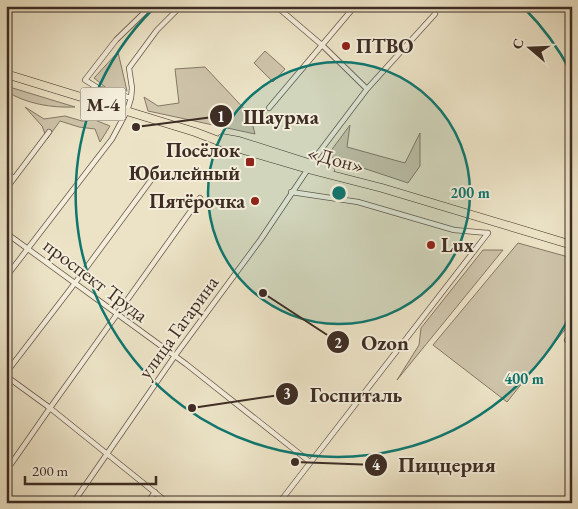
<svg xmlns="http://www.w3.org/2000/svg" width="578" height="509" viewBox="0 0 578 509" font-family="'EB Garamond',serif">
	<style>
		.green { fill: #cec4aa; stroke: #867867 }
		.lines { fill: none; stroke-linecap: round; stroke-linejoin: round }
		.street-casing { stroke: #6a5a4c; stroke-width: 6 }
		.primary-casing { stroke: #3e2d24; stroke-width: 9 }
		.street { stroke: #f3edda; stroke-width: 4.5 }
		.primary { stroke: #ece3c6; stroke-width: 8 }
		.ring { fill: none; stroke: #0f766e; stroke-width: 2.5 }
		.poi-dot { fill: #8f2418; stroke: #f3edda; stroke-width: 2 }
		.labels { text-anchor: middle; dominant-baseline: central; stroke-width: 4; stroke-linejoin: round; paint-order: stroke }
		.shield { fill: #f3edda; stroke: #74675b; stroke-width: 1 }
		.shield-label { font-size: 19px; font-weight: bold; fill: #3e2d24 }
		.poi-label { font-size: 20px; font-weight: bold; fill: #3e2d24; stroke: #f3edda; text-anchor: start }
		.street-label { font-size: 20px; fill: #3e2d24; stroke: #f3edda }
		.centre { fill: #0f766e; stroke: #f3edda; stroke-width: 2.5 }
		.ring-label { font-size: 15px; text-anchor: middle; font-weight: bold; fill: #0f766e; stroke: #f3edda; stroke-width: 4; stroke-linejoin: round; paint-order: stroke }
		.leader { fill: none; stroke: #3e2d24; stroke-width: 2 }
		.callout-dot { fill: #3e2d24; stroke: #f3edda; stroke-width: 2 }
		.mark-label { font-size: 15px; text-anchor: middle; font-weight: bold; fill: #fff }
		.callout-label { font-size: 21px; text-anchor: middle; font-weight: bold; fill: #3e2d24; stroke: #f3edda; stroke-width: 4; stroke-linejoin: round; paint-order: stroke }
	</style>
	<rect width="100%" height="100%" fill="#ece3c6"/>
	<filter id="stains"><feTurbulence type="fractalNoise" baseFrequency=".004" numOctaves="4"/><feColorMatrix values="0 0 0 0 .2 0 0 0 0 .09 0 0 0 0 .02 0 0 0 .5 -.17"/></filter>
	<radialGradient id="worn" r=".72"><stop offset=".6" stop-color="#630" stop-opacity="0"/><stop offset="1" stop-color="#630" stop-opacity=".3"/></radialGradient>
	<!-- green -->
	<path class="green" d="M265,51L285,69L273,82L254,63Z
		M118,52L127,91L109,90L94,78Z
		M205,67L250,115L255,134L148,111L144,97L158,106L179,103L175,69Z
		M6,86L75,107C52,108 26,104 6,91Z
		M25,107L44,119L65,116L82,121L95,120L110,126L100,142L95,129L79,127L60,121L47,139L42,126Z
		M350,125L347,147L405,163L420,133V166L408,183L327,156Z
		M518,243L572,258V321L507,402L433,345Z
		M483,250H503L397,380L419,345L421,328Z"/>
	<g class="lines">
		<!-- street casing -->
		<g class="street-casing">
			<path id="street" d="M276,6L323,46L367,89
				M131,98L132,88L129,68L157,30L181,6
				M269,108L355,6
				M311,163L367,89L435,14
				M6,173L14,178
				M6,189L49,132
				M291,192L358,202L454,230L488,233
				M6,233L186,364L310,462
				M6,277L112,139L127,111L131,98L98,88L85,80L116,40L151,6
				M567,340L572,344
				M6,373L75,283L157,172
				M6,376L50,408L168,503
				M6,461L11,464L50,408L200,198
				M73,503L174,357L261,239L308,169
				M147,503L155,492
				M279,503L488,233"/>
		</g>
		<!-- primary casing -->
		<g class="primary-casing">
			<path id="primary" d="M6,74L195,132L237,148L308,169L382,188L572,245
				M222,138L239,141L330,170"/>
		</g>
		<!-- street -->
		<use href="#street" class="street"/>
		<!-- primary -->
		<use href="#primary" class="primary"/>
	</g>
	<!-- distance rings -->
	<circle cx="339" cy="193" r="131" fill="#0f766e" fill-opacity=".12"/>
	<g class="ring">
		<circle cx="339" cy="193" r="131"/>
		<path d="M571 314A262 262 0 1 1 154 8M524 8A262 262 0 0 1 571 72"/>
	</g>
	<!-- markers -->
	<g class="poi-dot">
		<circle cx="346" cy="46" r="5"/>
		<rect x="245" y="157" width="10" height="10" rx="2.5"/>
		<circle cx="255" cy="201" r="5"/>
		<circle cx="431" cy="245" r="5"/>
	</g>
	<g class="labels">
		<!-- shield labels -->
		<rect class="shield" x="80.5" y="87.5" width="45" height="33" rx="4"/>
		<g class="shield-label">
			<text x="103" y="104">М-4</text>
		</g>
		<!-- poi labels -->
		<g class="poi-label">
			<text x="356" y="46">ПТВО</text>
			<text x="240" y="150" text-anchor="end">Посёлок<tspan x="240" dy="23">Юбилейный</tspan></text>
			<text x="245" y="201" text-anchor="end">Пятёрочка</text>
			<text x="441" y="245">Lux</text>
		</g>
		<!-- street labels -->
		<g class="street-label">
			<text transform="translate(336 159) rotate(15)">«Дон»</text>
			<text transform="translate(96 280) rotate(37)">проспект Труда</text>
			<text transform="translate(178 327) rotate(-54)">улица Гагарина</text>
		</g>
	</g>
	<circle cx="339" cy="193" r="8" class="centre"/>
	<g class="ring-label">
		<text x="470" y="198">200 m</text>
		<text x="524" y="384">400 m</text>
	</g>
	<!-- callouts -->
	<path class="leader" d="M136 127L221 116M263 293L338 342M192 408L287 394M295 462L376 465"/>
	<g class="callout-dot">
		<circle cx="136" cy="127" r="5"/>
		<circle cx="263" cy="293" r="5"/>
		<circle cx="192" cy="408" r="5"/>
		<circle cx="295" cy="462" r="5"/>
		<circle cx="221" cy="116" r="12"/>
		<circle cx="338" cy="342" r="12"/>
		<circle cx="287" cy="394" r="12"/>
		<circle cx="376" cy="465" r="12"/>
	</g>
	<g class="mark-label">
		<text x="221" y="122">1</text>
		<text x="338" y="348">2</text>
		<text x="287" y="399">3</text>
		<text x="376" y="470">4</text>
	</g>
	<g class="callout-label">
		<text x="281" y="124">Шаурма</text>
		<text x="385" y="350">Ozon</text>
		<text x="356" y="402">Госпиталь</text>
		<text x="447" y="472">Пиццерия</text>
	</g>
	<!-- margin -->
	<rect width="578" height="509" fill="none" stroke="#ece3c6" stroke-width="25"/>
	<rect x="8" y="8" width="563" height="494" fill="none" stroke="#3e2d24" stroke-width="2.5"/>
	<rect x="12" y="12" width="553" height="484" fill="none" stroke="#3e2d24"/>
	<!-- north arrow -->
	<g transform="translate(530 48) rotate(289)" stroke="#f3edda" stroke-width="4" paint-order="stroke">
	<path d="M0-4L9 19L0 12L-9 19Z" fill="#3e2d24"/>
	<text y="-8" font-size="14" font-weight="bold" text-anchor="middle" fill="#3e2d24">С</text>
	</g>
	<!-- scale -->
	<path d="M25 476v8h131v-8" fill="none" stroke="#3e2d24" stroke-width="2.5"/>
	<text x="32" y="476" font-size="15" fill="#3e2d24" stroke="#f3edda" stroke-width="4" paint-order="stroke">200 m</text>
	<rect width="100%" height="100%" filter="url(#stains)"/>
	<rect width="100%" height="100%" fill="url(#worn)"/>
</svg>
